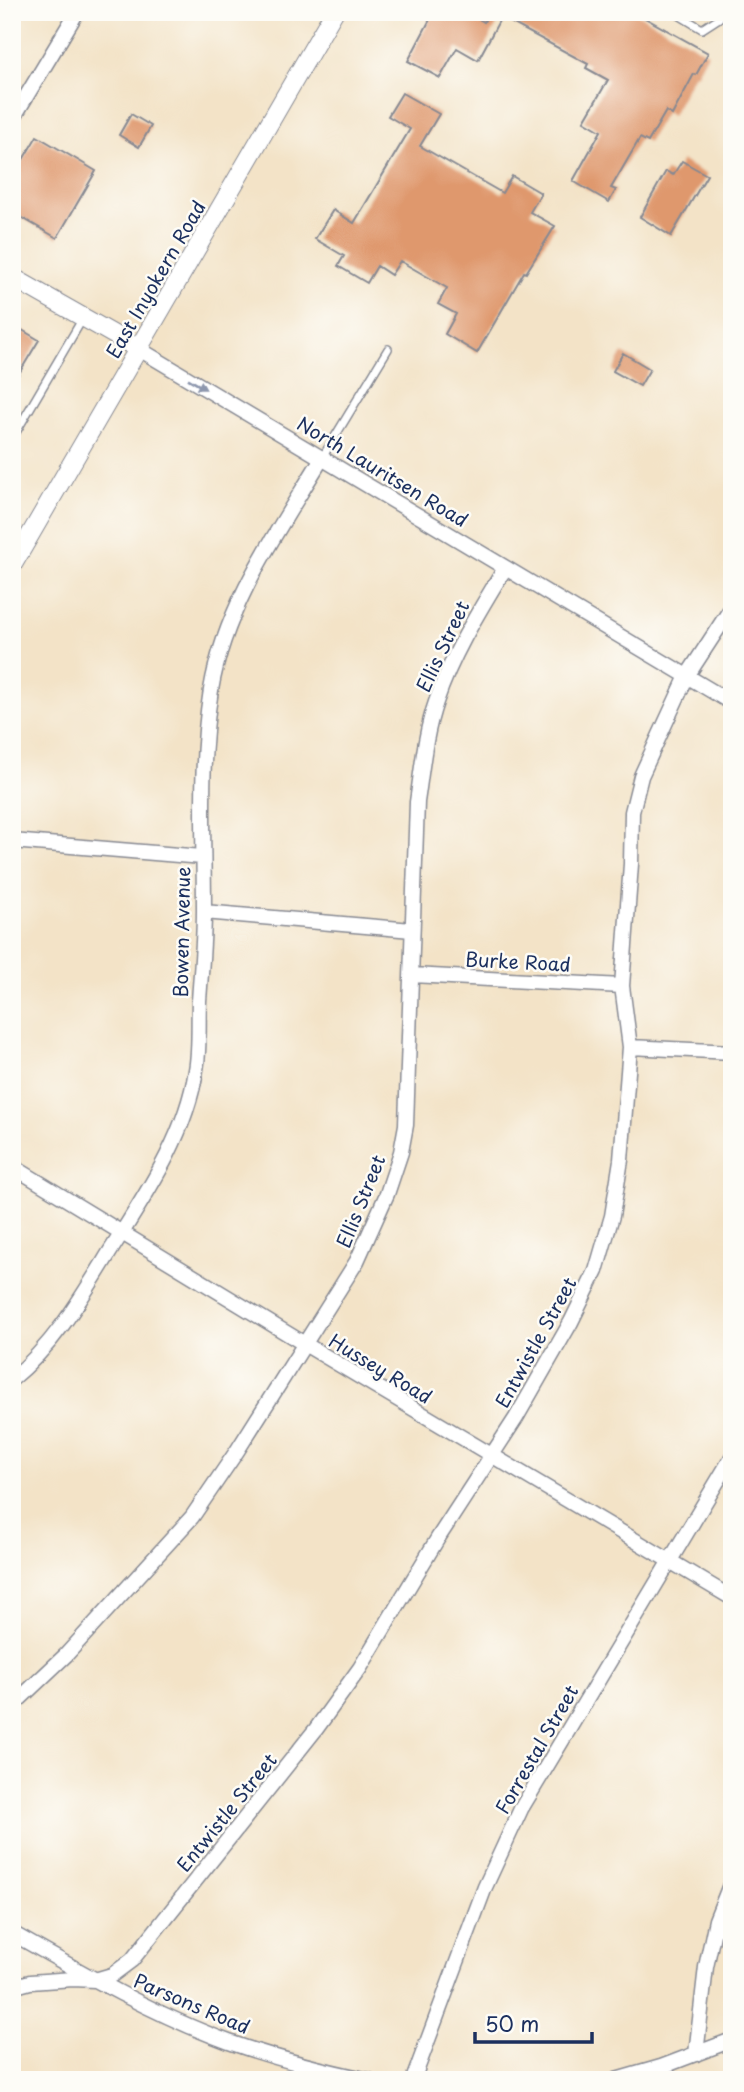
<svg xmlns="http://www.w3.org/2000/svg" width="744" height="2092" viewBox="0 0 744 2092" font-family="'Playpen Sans',sans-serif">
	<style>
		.building { fill: #df986d }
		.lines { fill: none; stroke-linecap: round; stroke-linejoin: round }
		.service-casing { stroke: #878992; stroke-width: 10 }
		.minor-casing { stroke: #878992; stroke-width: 17 }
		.tertiary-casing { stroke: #878992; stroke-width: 20 }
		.service { stroke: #fff; stroke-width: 7 }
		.minor { stroke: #fff; stroke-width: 14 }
		.tertiary { stroke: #fff; stroke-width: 18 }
		.oneway { fill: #8d97ae }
		.labels { text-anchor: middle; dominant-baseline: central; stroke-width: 5; stroke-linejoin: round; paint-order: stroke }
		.street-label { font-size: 19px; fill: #1b2f5e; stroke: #fdfcf7 }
	</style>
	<rect width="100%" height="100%" fill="#fdfcf7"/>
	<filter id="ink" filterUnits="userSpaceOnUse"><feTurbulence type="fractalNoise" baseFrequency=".0143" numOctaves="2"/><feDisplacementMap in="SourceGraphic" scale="14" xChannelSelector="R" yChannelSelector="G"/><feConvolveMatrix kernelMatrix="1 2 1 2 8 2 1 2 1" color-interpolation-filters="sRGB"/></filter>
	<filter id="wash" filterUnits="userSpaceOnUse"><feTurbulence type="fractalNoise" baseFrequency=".00686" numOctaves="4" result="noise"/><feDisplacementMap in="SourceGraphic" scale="28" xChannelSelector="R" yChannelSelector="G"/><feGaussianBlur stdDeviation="1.57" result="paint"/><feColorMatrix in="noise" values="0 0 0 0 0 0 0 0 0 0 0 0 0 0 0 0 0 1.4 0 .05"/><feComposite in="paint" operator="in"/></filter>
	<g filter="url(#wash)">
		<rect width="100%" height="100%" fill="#f3e3c7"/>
		<g id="blocks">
			<!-- building -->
			<path class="building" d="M434,12H467L484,22L489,12H634L708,53L696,75L694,74L672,115L666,111L648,142L640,138L611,188L616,190L609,202L573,181L601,131L584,121L608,80L586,68L588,64L501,17L478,60L457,48L440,78L408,61Z
				M402,93L439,114L420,146L502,193L512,176L541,193L530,212L555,226L526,273L524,272L477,353L445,334L456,314L438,304L447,288L400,261L391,275L377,266L367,283L338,266L344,256L315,239L333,210L354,223L410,129L388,116Z
				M131,114L151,126L139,147L119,135Z
				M37,136L96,171L57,238L12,212V178Z
				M682,161L707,175L671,236L640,217L666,171L673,175Z
				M12,324L39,340L12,385Z
				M623,353L650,369L640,386L613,371Z"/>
		</g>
	</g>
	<g filter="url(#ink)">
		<use href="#blocks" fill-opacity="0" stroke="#878992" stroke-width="2"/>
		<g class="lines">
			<!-- service casing -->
			<g class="service-casing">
				<path id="service" d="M674,12L702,29L719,18L722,12
					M12,439L83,318
					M322,458L388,349"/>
			</g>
			<!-- minor casing -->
			<g class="minor-casing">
				<path id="minor" d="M12,120L77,12
					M139,349L732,703
					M12,841L202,857
					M204,912L412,930
					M412,975L622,986
					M630,1047L732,1052
					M12,1166L303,1343L732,1598
					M12,1379C55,1344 82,1297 111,1250C146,1194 186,1136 196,1070C200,1048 198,1024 199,1001C201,971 204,941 204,911C204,838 199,763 211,690C225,605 278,531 322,458
					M12,1706L66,1655L192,1517L237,1451L357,1261L387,1194L401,1152L406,1125L417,802C422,769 425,733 436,702C452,654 479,611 505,568
					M12,1933C82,1973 153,2014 229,2042C274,2058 321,2070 369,2080
					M12,1987L30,1982L73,1979L95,1980L112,1975L132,1960L316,1729L360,1668L438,1538L516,1418L571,1322L596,1271L612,1216L621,1160L630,1047L622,986L631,864L632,812L641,776L687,676L732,607
					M696,2054L706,1967L716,1920L732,1880
					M413,2080L485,1887L521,1809L732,1457
					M616,2080L661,2067L732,2040"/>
			</g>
			<!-- tertiary casing -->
			<g class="tertiary-casing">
				<path id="tertiary" d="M12,277L139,349
					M12,566L334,12"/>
			</g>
			<!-- service -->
			<use href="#service" class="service"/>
			<!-- minor -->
			<use href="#minor" class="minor"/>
			<!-- tertiary -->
			<use href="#tertiary" class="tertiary"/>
		</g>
		<!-- one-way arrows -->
		<defs><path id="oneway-solid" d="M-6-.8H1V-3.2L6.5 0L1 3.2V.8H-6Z" transform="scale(1.75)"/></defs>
		<use class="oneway" href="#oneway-solid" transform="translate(197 384) rotate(31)"/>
	</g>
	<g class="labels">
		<!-- street labels -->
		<g class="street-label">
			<text transform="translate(155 279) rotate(-60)">East Inyokern Road</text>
			<text transform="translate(383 471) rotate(31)">North Lauritsen Road</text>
			<text transform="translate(442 646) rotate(-65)">Ellis Street</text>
			<text transform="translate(181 932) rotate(-89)">Bowen Avenue</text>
			<text transform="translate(518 961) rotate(3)">Burke Road</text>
			<text transform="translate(360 1201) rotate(-68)">Ellis Street</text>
			<text transform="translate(535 1342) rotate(-61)">Entwistle Street</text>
			<text transform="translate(381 1368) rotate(31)">Hussey Road</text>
			<text transform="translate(536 1749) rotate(-60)">Forrestal Street</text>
			<text transform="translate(226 1812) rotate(-51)">Entwistle Street</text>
			<text transform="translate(192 2003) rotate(23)">Parsons Road</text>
		</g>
	</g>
	<!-- margin -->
	<rect width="744" height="2092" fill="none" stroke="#fdfcf7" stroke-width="42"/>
	<!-- scale -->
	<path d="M475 2032v10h117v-10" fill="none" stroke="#1b2f5e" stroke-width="3.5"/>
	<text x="485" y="2032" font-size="21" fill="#1b2f5e" stroke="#fdfcf7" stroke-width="5" paint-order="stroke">50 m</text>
</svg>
